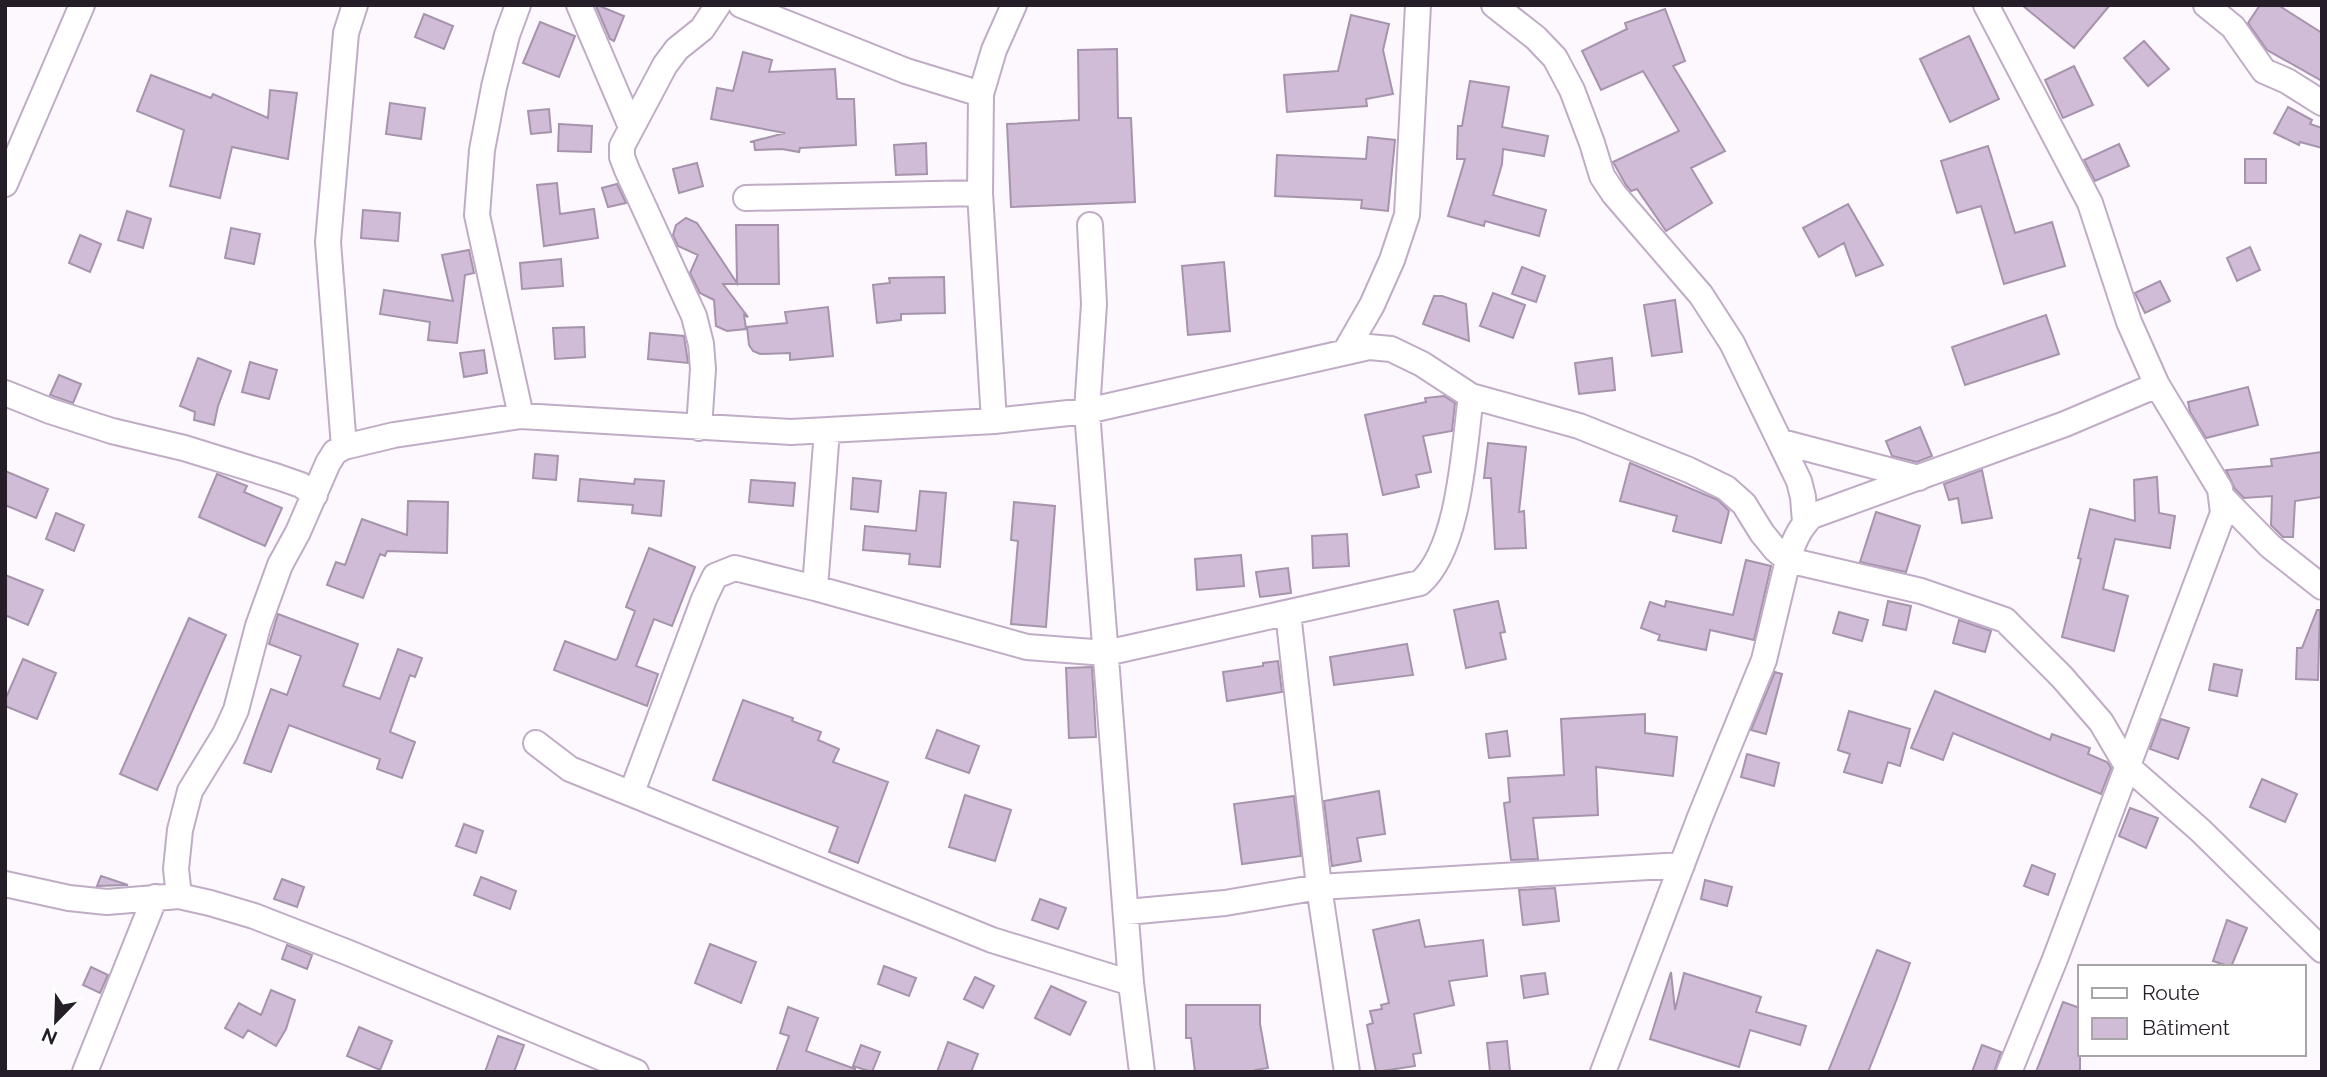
<svg xmlns="http://www.w3.org/2000/svg" width="2327" height="1077" viewBox="0 0 2327 1077" font-family="Raleway,sans-serif">
	<style>
		.building { fill: #d0bcd6; stroke: #a693ac; stroke-width: 2 }
		.lines { fill: none; stroke-linecap: round; stroke-linejoin: round }
		.street-casing { stroke: #c0acc6; stroke-width: 28 }
		.street { stroke: #fff; stroke-width: 24 }
	</style>
	<rect width="100%" height="100%" fill="#fcf8fd"/>
	<!-- building -->
	<path class="building" d="M597,5L624,16L614,41L610,39L596,6Z
		M2022,5H2110L2074,48Z
		M2260,5H2278L2322,33V81L2267,50L2248,23Z
		M1665,9L1685,61L1673,66L1725,151L1691,168L1712,203L1666,231L1637,189L1631,191L1626,185L1613,162L1679,131L1643,71L1601,90L1582,51L1627,29L1625,23Z
		M424,14L453,26L444,49L415,37Z
		M1351,15L1389,24L1383,50L1393,94L1366,99L1367,106L1287,112L1284,75L1338,71Z
		M540,22L575,36L559,77L523,63Z
		M1969,36L1999,99L1950,122L1920,59Z
		M2144,41L2169,69L2148,86L2124,58Z
		M1117,49L1118,118H1131L1135,202L1011,207L1007,124L1079,120L1078,50Z
		M743,52L772,60L769,72L835,69L837,99H854L856,145L800,148L799,152L782,149L755,150L754,142H750L785,133L711,119L717,88L733,91Z
		M2074,66L2093,105L2063,118L2045,80Z
		M151,75L211,98L213,94L268,118L270,90L297,93L288,159L232,147L220,198L170,186L184,130L137,111Z
		M1470,81L1509,87L1502,127L1548,136L1544,156L1503,149L1502,164L1493,195L1546,210L1539,236L1485,221L1484,226L1448,216L1465,159H1457L1458,126H1462Z
		M390,103L425,108L421,139L386,134Z
		M2288,107L2312,120L2310,124L2322,128V148L2300,142L2299,145L2274,133Z
		M549,109L551,132L531,134L528,111Z
		M559,124L592,126L591,152L558,151Z
		M1368,137L1395,140L1388,211L1361,208L1362,200L1275,196L1277,155L1366,159Z
		M926,143L927,174L896,175L894,145Z
		M2119,144L2129,166L2095,181L2084,160Z
		M1988,146L2015,233L2052,222L2065,266L2004,284L1981,206L1957,213L1941,161Z
		M2245,159H2266V183H2245Z
		M697,163L703,186L679,193L673,169Z
		M557,183L560,214L594,209L598,238L544,246L537,185Z
		M617,184L626,203L608,207L602,188Z
		M1848,204L1883,265L1856,276L1844,243L1819,257L1803,228Z
		M363,210L400,213L398,241L361,238Z
		M127,211L151,219L143,248L118,240Z
		M686,218L697,223L737,283L736,225H778L779,284H723L748,317L744,315L746,329L727,331L716,326L714,300L700,293L690,273L698,255L678,246L673,235L676,225Z
		M231,228L260,234L254,264L225,258Z
		M80,235L101,244L90,272L69,263Z
		M2250,247L2260,270L2237,281L2227,258Z
		M469,250L474,273L465,275L457,343L428,340L430,322L380,314L384,290L453,301L442,255Z
		M561,259L563,286L522,289L520,263Z
		M1224,262L1230,331L1188,335L1182,266Z
		M1522,267L1545,276L1536,302L1512,294Z
		M944,277L945,313L901,314V320L877,323L873,285L890,283L889,278Z
		M2160,281L2170,301L2145,313L2135,293Z
		M1493,293L1525,305L1513,338L1480,326Z
		M1434,296H1442L1466,304L1469,341L1423,324Z
		M1675,300L1682,352L1652,356L1644,305Z
		M828,307L833,356L790,360V353L760,354L753,351L749,345L747,327L787,323L785,312Z
		M2046,315L2059,354L1965,385L1952,347Z
		M584,327L585,357L555,359L553,328Z
		M650,333L684,336L688,363L648,359Z
		M484,350L487,373L464,377L460,353Z
		M198,358L231,371L218,406L214,425L194,420L195,412L180,406Z
		M1612,358L1615,390L1579,394L1575,363Z
		M250,362L277,370L269,399L242,392Z
		M59,375L81,384L73,403L50,395Z
		M2248,387L2258,425L2206,438L2190,412L2188,402Z
		M1444,396L1455,403L1452,431L1423,436L1431,472L1416,475L1419,487L1383,495L1365,415L1426,402L1425,398Z
		M1920,427L1932,456L1917,462L1892,456L1886,441Z
		M1488,443L1526,447L1519,512L1524,511L1526,548L1495,549L1491,478H1484Z
		M2322,452V497L2295,501L2293,537H2283L2271,525L2272,496L2244,498L2235,489L2226,470L2272,466L2271,459Z
		M535,454L558,456L556,480L533,478Z
		M1630,463L1718,500L1729,511L1721,543L1673,531L1677,516L1620,501Z
		M1982,470L1992,518L1962,523L1958,498L1949,500L1944,484Z
		M5,471L48,489L36,518L5,505Z
		M217,474L247,486L244,492L282,508L265,546L199,517Z
		M2157,477L2159,513L2175,516L2170,548L2115,539L2103,589L2128,596L2114,651L2062,637L2081,559L2078,558L2090,509L2135,521L2134,480Z
		M853,478L881,481L878,512L851,509Z
		M580,479L634,484L635,479L664,481L661,516L632,513L633,505L578,501Z
		M751,480L795,483L793,506L749,502Z
		M920,491L946,493L940,567L909,564L910,554L863,550L865,526L916,531Z
		M408,501L448,502L447,553L387,551L385,556L380,554L363,598L327,585L336,562L345,565L362,519L407,535Z
		M1014,502L1055,506L1046,627L1011,624L1018,541L1011,540Z
		M1876,512L1920,526L1906,572L1860,562Z
		M56,513L84,525L74,551L46,539Z
		M1347,534L1349,566L1313,568L1312,536Z
		M649,548L695,567L672,626L654,619L636,666L658,674L647,706L554,670L565,641L615,660L617,659L635,611L626,607Z
		M1241,555L1244,586L1197,590L1195,559Z
		M1746,560L1771,566L1754,640L1710,630L1706,650L1658,640L1660,635L1641,628L1650,602L1665,607L1666,601L1733,615Z
		M1288,568L1291,593L1260,597L1256,572Z
		M5,575L43,590L28,625L5,615Z
		M1498,601L1505,632L1500,633L1506,659L1466,668L1454,610Z
		M1888,601L1911,606L1906,630L1883,625Z
		M2317,610H2320L2318,680L2296,679L2297,648H2302Z
		M1839,612L1868,620L1862,641L1833,633Z
		M278,614L358,644L343,686L380,699L398,649L422,658L415,677L410,675L390,732L415,742L402,778L377,769L380,759L289,725L271,772L244,763L271,689L287,695L301,656L269,644Z
		M189,618L226,635L157,790L120,774Z
		M1959,620L1991,631L1985,652L1953,643Z
		M1407,644L1413,675L1334,685L1330,657Z
		M23,659L56,673L37,719L5,706V700Z
		M1278,661L1282,692L1227,701L1223,672L1263,666V663Z
		M2214,664L2242,670L2237,696L2209,690Z
		M1092,667L1096,737L1069,738L1066,668Z
		M1775,672L1782,674L1766,734L1751,730Z
		M1935,691L2050,740L2052,734L2090,748L2088,754L2107,762L2111,768L2101,794L1953,733L1943,760L1911,748Z
		M743,700L793,718L792,721L821,732L818,740L839,749L833,762L888,782L858,863L829,852L838,827L713,780Z
		M1849,711L1910,729L1900,766L1888,762L1882,783L1844,772L1850,754L1838,750Z
		M1645,714V733L1677,737L1673,776L1596,767L1598,815L1533,818L1538,859L1511,860L1504,803L1510,802L1508,778L1564,775L1561,719Z
		M2161,719L2189,728L2178,759L2150,749Z
		M937,730L979,746L969,773L926,758Z
		M1507,731L1510,756L1489,758L1486,734Z
		M1747,754L1779,763L1774,786L1741,777Z
		M2262,779L2297,794L2285,822L2250,807Z
		M1379,791L1385,834L1357,838L1361,861L1332,866L1324,801Z
		M965,795L1011,810L995,861L949,847Z
		M1294,796L1301,856L1242,864L1234,804Z
		M2130,808L2158,818L2146,848L2119,836Z
		M464,824L483,831L476,853L456,846Z
		M2032,865L2055,874L2048,895L2024,886Z
		M101,876L128,885L97,886Z
		M481,877L516,891L510,909L474,895Z
		M282,879L304,887L297,907L274,899Z
		M1705,880L1732,887L1727,906L1701,899Z
		M1555,888L1559,921L1523,925L1519,890Z
		M1040,899L1066,908L1058,929L1032,920Z
		M1419,920L1425,947L1483,940L1487,976L1449,981L1454,1005L1414,1014L1421,1053L1413,1054L1415,1066L1376,1072L1367,1025L1373,1023L1370,1011L1382,1009L1381,1005L1389,1003L1373,930Z
		M2227,920L2247,928L2231,967L2213,961Z
		M710,944L756,962L741,1003L695,983Z
		M287,945L312,955L307,969L282,959Z
		M1877,950L1910,963L1896,1001L1868,1072H1828Z
		M884,966L916,978L909,996L878,984Z
		M91,967L108,975L100,993L83,985Z
		M1671,972L1675,1010L1684,973L1761,997L1756,1012L1806,1026L1800,1045L1750,1030L1739,1067L1650,1039Z
		M1545,973L1548,994L1524,998L1521,976Z
		M975,977L994,986L983,1008L964,999Z
		M1051,986L1086,1002L1070,1035L1035,1018Z
		M271,990L295,1000L286,1029L276,1046L248,1030L243,1038L225,1028L239,1003L261,1015Z
		M2063,1002L2080,1008V1072H2036Z
		M1186,1005H1260V1024L1268,1068L1255,1070V1072H1195L1191,1038H1186Z
		M788,1007L818,1018L806,1051L855,1069V1072H776L789,1036L780,1033Z
		M359,1027L392,1041L380,1070L347,1056Z
		M498,1036L524,1045L514,1072H485Z
		M1507,1041L1510,1071L1490,1072L1487,1043Z
		M948,1042L978,1054L971,1072H937Z
		M861,1045L880,1052L872,1072L853,1066Z
		M1982,1045L2001,1052L1994,1072H1972Z"/>
	<g class="lines">
		<!-- street casing -->
		<g class="street-casing">
			<path id="street" d="M518,5L507,35L494,87L482,150L477,215L521,416
				M579,5L631,127
				M741,5L906,71L981,94
				M1494,5L1536,38L1555,58L1572,90L1592,143L1602,176L1614,194L1701,295L1732,343L1799,481L1803,497L1805,522
				M1986,5L2090,203L2129,322L2157,385L2220,489L2223,513L2055,959L2009,1072
				M2206,5L2233,27L2264,71L2287,81L2322,103
				M5,184L82,5
				M746,198L980,193
				M1090,225L1094,304L1087,411L1131,983L1142,1072
				M1345,352L1372,305L1392,260L1407,215L1418,5
				M5,393L50,411L112,431L184,448L278,477L301,485L315,495
				M994,421L980,193L981,94L994,50L1014,5
				M699,428L703,369L701,344L694,316L627,170L622,157V146L665,65L677,49L702,29L718,5
				M1782,442L1919,478
				M344,447L328,242L346,33L355,5
				M2223,498L2270,546L2322,587
				M815,588L827,430
				M1288,613L1319,887L1347,1072
				M536,743L570,769L992,940L1131,983
				M632,792L704,599L715,576L735,568L815,588L1027,647L1106,653L1420,583C1460,548 1464,447 1471,396
				M5,884L69,898L107,902L179,896L210,903L254,916L349,953L636,1072
				M179,896L176,869L180,830L190,791L225,734L236,710L258,626L280,565L298,532L328,463L335,452L344,447L394,435L521,416L791,432L994,421L1087,411L1369,347L1391,349L1422,364L1471,396L1579,426L1689,470L1726,488L1744,504L1762,533L1775,549L1788,560L1921,591L2005,620L2062,677L2101,722L2127,766L2200,830L2322,950
				M1127,912L1225,903L1319,887L1682,865
				M85,1072L155,897
				M1603,1072L1700,817L1764,660L1788,560C1793,543 1799,528 1812,516L2065,424L2157,385"/>
		</g>
		<!-- street -->
		<use href="#street" class="street"/>
	</g>
	<!-- border -->
	<rect width="2327" height="1077" fill="none" stroke="#251d27" stroke-width="14"/>
	<!-- legend -->
	<rect x="2078" y="965" width="228" height="91" fill="#ffffff" stroke="#a8a5a9" stroke-width="2"/>
	<rect x="2092" y="988" width="35" height="10" fill="#ffffff" stroke="#a8a5a9" stroke-width="2"/>
	<text x="2142" y="1000" font-size="21" fill="#251d27">Route</text>
	<rect x="2092" y="1018" width="35" height="21" fill="#d0bcd6" stroke="#a8a5a9" stroke-width="2"/>
	<text x="2142" y="1035" font-size="21" fill="#251d27">Bâtiment</text>
	<!-- north arrow -->
	<g transform="translate(56 1021) rotate(203)" stroke="#ffffff" stroke-width="5" paint-order="stroke">
	<path d="M0-5L12 26L0 18L-12 26Z" fill="#251d27"/>
	<text y="-10" font-size="19" font-weight="bold" text-anchor="middle" fill="#251d27">N</text>
	</g>
</svg>
